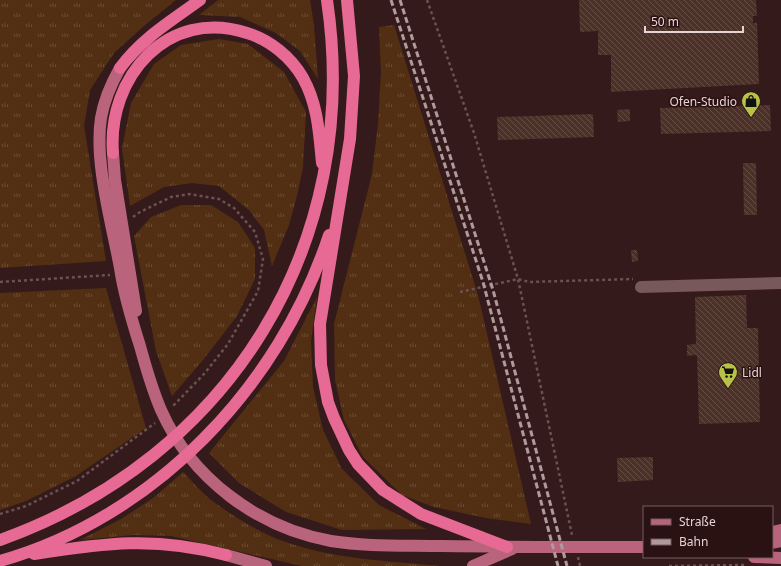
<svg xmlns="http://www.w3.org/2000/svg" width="781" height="566" viewBox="0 0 781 566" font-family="'Noto Sans',sans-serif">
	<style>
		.grass { fill: url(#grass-tufts) }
		.building { fill: url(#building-back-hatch) }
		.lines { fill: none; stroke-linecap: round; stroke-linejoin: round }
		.path { stroke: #6a5252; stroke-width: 2.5; stroke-dasharray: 3 3; stroke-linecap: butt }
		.minor { stroke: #785858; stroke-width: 12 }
		.major { stroke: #ba637c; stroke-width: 12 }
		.highway { stroke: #e66a94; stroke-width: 12 }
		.rail { stroke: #b09a9b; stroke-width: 3; stroke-dasharray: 6 3; stroke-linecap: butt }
		.labels { text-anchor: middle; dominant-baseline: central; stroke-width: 3; stroke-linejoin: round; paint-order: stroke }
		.poi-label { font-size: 12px; fill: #e6d3d3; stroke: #2a1112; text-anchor: end }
	</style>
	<defs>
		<pattern id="grass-tufts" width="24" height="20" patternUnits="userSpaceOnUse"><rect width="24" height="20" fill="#522f12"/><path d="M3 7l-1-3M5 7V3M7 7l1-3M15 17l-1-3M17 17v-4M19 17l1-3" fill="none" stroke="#6b4c34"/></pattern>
		<pattern id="building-back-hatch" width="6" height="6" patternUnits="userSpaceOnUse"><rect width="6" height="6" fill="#4b3128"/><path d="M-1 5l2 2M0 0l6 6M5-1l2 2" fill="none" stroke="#654e46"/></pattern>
	</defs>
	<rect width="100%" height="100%" fill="#351a1b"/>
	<!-- grass -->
	<path class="grass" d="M0,0H176L145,25L114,53L90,90L84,126L106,261L0,268Z
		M218,0H310L314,25L318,79L300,51L276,33L240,17L199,15Z
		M394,25L478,295L531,524L486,518L434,507L402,495L363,457L344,420L335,380L334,324L372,174L378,124L381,72L379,27Z
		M219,39L248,44L284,72L306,112L303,167L297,196L289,225L272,266L264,230L249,210L219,186L192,183L164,187L130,206L122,148L131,103L154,64L181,45Z
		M181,205H211L238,222L255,248V279L237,316L203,360L172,396L156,351L134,236L151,217Z
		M106,288L146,428L76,476L26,501L0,510V293Z
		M317,297L311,341L313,387L323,430L342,469L379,505L426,529L342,530L286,512L239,483L209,453L284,361Z
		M183,472C192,481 201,492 211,500C228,513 260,533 280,540C330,559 387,561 440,566H302L171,536L133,535L80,540L121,519L153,498Z"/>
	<!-- building -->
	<path class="building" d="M579,0H756L757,16H753V23H757L759,84L611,92V55H598V31L580,32Z
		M770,105L771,131L661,134L660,108Z
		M630,109V121L618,122L617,110Z
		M593,114L594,137L498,140L497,117Z
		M743,163H756L757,215H744Z
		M631,250H637L638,261L632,262Z
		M746,295L747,328H758L760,422L699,424L697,355L687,356V345L696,344L695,297Z
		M653,457V480L618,482L617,458Z"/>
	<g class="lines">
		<!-- path -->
		<path class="path" d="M427,0L474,133L518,279L572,535
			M133,217L140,212L171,197L189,194L219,199L234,208L255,232L263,259L258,291L228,344L204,374L172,407
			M0,282L110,275
			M460,292L518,279L529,282L633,279
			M0,514L26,506L77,481L155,423
			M578,557L580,566
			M669,566L744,565"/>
		<!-- minor -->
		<path class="minor" d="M641,287L781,283"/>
		<!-- major -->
		<path class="major" d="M120,68C111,84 104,100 101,118C94,162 112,224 120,268C124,295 132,321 140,346C146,368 152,389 161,410C191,478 258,528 331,541C368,547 406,545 443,546C510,547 577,547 644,547
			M113,153L115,180L136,311
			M772,532L781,530
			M772,543L781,541
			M226,555L266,566
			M754,557L781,558
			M473,566L512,549"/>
		<!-- highway -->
		<path class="highway" d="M347,0L354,76L350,139L320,324L321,365L328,402L334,418L349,450L358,464L383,490L421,514L507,547
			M120,68C141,39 171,21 200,0
			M113,153C107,77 168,7 247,33C270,40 291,57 303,78C318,105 319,133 322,163
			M0,540C230,458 363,243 327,0
			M34,554C105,543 155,536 226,555
			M0,561C155,517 279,387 329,235"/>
		<!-- rail -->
		<path class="rail" d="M391,0L483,282L558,566
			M400,0L493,290L567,566"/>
	</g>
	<!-- icons -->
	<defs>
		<g id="shop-pin" transform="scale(1)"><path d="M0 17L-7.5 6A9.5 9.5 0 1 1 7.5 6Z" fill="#b8c147" stroke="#2a1112"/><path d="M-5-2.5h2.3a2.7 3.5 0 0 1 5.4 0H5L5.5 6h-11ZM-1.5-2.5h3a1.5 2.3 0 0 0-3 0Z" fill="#111"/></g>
		<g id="supermarket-pin" transform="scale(1)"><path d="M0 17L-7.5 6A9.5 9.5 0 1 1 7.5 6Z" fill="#b8c147" stroke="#2a1112"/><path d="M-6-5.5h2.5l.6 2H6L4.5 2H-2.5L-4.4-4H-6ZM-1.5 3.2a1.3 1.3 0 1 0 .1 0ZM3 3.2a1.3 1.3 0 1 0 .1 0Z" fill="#111"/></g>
	</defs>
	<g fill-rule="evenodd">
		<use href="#shop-pin" x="751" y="101"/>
		<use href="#supermarket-pin" x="728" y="372"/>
	</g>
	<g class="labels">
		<!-- poi labels -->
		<g class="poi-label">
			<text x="737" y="101">Ofen-Studio</text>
			<text x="742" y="372" text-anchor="start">Lidl</text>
		</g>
	</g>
	<!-- legend -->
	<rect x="643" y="506" width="130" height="52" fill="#2a1112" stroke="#755f5f"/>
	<rect x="651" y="519" width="20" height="6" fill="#ba637c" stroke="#755f5f"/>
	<text x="679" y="526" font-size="12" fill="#e6d3d3">Straße</text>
	<rect x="651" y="539" width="20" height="6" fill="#b09a9b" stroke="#755f5f"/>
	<text x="679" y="546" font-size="12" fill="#e6d3d3">Bahn</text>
	<!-- scale -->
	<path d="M645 26v6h98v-6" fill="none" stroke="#e6d3d3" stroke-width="2"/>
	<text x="651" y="26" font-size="12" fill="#e6d3d3" stroke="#2a1112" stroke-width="3" paint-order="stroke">50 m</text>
</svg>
